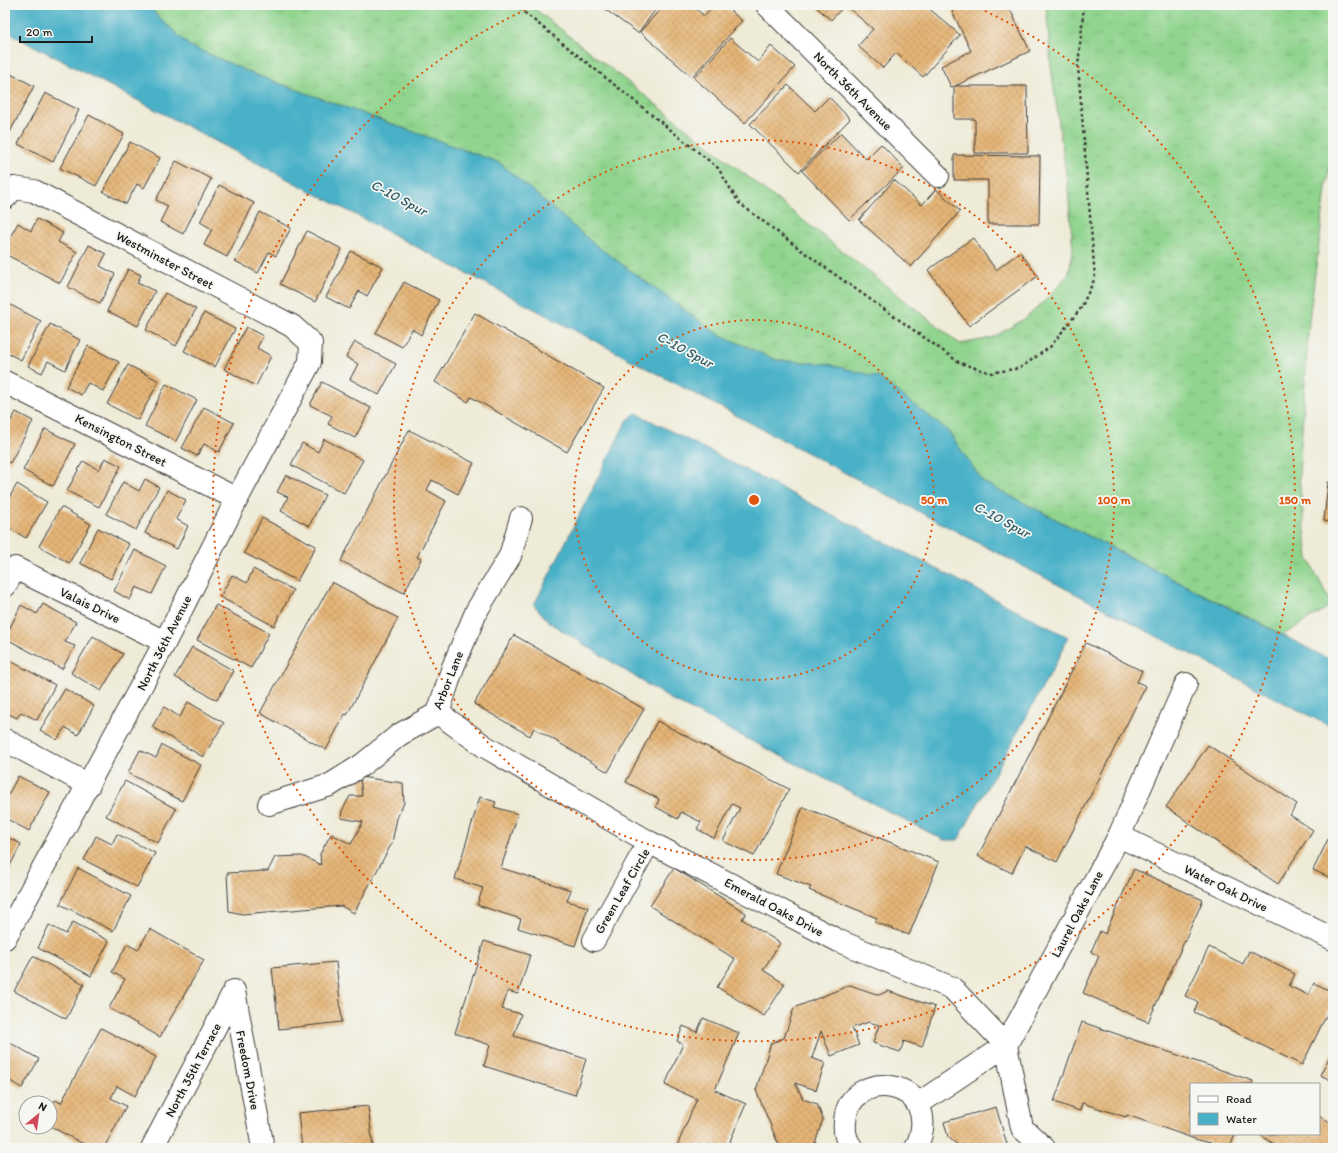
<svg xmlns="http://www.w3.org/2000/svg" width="1338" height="1153" viewBox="0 0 1338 1153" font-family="Itim,sans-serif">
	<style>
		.grass { fill: url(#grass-tufts); stroke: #567855 }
		.water { fill: #48b1c7; stroke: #326672 }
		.building { fill: url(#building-cross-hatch) }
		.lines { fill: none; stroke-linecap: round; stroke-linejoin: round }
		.street-casing { stroke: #3c3b38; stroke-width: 24 }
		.path { stroke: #3c3b38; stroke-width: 2.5; stroke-dasharray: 3 3; stroke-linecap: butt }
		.street { stroke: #fff; stroke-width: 22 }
		.ring { fill: none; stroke: #de560d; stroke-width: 2; stroke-dasharray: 2 4 }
		.labels { text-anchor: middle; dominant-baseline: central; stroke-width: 3.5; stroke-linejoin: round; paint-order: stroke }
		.street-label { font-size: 13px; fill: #1c1c1c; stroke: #f6f6f2 }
		.water-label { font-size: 14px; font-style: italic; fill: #305f69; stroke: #f6f6f2 }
		.centre { fill: #de560d; stroke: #f6f6f2; stroke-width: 2 }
		.ring-label { font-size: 12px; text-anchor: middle; font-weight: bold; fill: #de560d; stroke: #f6f6f2; stroke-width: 3.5; stroke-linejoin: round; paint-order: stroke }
	</style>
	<defs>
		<pattern id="grass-tufts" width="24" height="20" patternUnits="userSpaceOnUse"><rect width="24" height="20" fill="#90d48e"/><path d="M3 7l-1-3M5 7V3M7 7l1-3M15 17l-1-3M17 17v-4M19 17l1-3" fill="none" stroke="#7cb57a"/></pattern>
		<pattern id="building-cross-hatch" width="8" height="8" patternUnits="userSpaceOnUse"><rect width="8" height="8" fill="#e5b577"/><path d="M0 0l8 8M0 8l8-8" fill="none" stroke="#c49b66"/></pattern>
	</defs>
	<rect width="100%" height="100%" fill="#f6f6f2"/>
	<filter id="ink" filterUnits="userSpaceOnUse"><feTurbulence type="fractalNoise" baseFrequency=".025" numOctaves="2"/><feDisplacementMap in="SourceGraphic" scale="8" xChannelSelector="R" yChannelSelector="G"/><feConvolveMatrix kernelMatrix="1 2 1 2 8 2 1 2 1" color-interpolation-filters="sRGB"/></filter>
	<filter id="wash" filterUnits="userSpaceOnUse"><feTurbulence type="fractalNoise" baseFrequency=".012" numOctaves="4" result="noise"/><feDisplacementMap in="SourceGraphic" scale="16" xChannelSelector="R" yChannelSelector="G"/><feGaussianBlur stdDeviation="0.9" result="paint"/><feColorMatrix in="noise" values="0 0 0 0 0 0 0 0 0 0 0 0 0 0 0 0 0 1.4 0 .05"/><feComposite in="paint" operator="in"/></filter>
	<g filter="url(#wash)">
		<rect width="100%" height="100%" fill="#eeebd7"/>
		<!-- grass -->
		<path class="grass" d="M150,5H530L960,344L992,338L1026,318L1050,296L1069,273L1073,250L1068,188L1051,67L1046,5H1333V136L1309,320L1299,477L1308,558L1332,605L1283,635L983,482L948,431L828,364L776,360L716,333L594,244L500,163L256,75L190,46L156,15Z"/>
		<!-- water -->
		<path class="water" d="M5,5H150L156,15L190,46L256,75L500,163L594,244L716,333L776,360L828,364L878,377L948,431L983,482L1333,661V728C889,498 448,262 5,31Z
			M636,413L1068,637L1061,654L958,840H944L670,699L549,622L534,605L626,422Z"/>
		<g id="blocks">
			<!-- building -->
			<path class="building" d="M599,5H659L638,33Z
				M664,5H692L704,16L714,5H724L742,21L692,77L640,32Z
				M814,5H845L831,20Z
				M845,5H925L960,35L923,77L896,53L883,68L858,46L873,29Z
				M965,5H1008L1030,51L955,86H1027L1028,153H975V119H954V86L951,87L941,66L971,51L952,11Z
				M730,38L758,62L771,46L795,67L745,123L694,78Z
				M5,71L34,86L8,136L5,135Z
				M788,85L815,111L829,97L850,119L799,172L750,124Z
				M45,93L79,110L53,162L18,144Z
				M89,115L124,134L96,186L60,168Z
				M841,133L866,159L881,144L904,168L849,220L802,171Z
				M130,142L160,158L144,188L137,184L126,204L103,192Z
				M954,155L1040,156L1039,224H988V180H954Z
				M176,161L211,179L183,234L160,222L168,206L156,200Z
				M894,180L922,205L936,189L960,211L911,267L859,220Z
				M219,185L254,203L227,257L204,245L212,229L200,222Z
				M260,212L291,228L276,256L269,252L258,273L235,261Z
				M37,219L63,233L58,242L77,252L60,283L5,254V246L18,223L31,231Z
				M307,231L342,249L315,302L280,284Z
				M973,238L996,270L1020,252L1038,276L969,326L928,270Z
				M89,245L106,254L100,266L115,274L100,303L68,287Z
				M351,251L383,267L367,296L359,291L349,309L326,297Z
				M128,269L141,275L137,283L155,291L138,326L107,311Z
				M404,282L439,300L421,335L412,329L402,347L376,333Z
				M165,293L196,309L176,346L146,330Z
				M5,302L41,321L21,360L5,352Z
				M204,313L235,329L215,367L184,351Z
				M475,313L604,388L567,452L471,397L468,402L435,382Z
				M50,324L80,340L65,370L48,361L42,373L28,366Z
				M246,327L263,336L257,348L271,356L256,386L224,369Z
				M355,342L396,364L379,395L350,379L358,364L346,357Z
				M88,346L119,362L103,391L88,383L81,395L66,387Z
				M128,365L159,381L138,420L107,404Z
				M322,382L371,408L355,438L328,424L332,416L310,405Z
				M166,384L197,400L176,441L145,426Z
				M204,407L234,423L219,452L204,444L197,456L182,448Z
				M16,412L33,421L10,463L5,461V419L10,422Z
				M45,429L75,444L53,486L23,470Z
				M409,430L474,463L458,494L432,480L427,490L446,501L417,557L421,559L404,593L341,561Z
				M324,439L363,460L344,493L291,465L302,443L318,452Z
				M105,458L121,466L99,507L67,491L83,461L99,470Z
				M286,475L325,495L309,526L281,511L288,497L277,492Z
				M145,479L159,487L136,530L106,514L123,482L139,491Z
				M1328,482L1333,483V522L1324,521Z
				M17,484L47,502L26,538L5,526V505Z
				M167,490L186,500L176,519L188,526L177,549L145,533Z
				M61,507L91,524L69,563L39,546Z
				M262,518L316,546L297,581L244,553Z
				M98,528L129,544L111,579L80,563Z
				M135,550L166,566L152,594L136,587L130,600L114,591Z
				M253,569L293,590L274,626L220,597L232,575L247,583Z
				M332,582L398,618L347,715L345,714L326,750L260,713Z
				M43,604L76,622L65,642L75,646L62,669L5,638L21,605L37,614Z
				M216,605L269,633L251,668L197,640Z
				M514,635L644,709L608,772L534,728L530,736L474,704Z
				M93,636L123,654L101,691L71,673Z
				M1086,643L1142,671L1137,682L1146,686L1057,862L1025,846L1012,873L978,856Z
				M192,647L234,671L217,700L175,677Z
				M5,658L55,685L37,720L21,712L17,718L5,712Z
				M65,689L94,706L78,735L65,727L57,740L40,730Z
				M188,702L224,723L203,757L152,727L164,707L180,717Z
				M657,721L789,789L754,856L723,841L740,808L732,804L714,838L697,829L701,822L681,812L678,819L656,807L659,799L626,782Z
				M162,745L201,765L182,801L128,773L140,750L156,758Z
				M1208,745L1297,804L1290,815L1313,830L1278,884L1166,807Z
				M18,776L50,792L29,831L5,818V801Z
				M360,777L403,783L404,803L397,818L392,843L354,913L341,906L242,914L229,911L227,873L268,871L275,857L302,856L321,865L320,854L331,834L351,844L363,822L341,818L342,811L350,796H362Z
				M125,781L176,809L158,843L106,816Z
				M480,797L496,802L494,807L518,814L501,868L571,890L567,901L588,907L575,946L518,928L521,919L477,905L483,888L455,879Z
				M803,807L939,862L909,935L875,922L877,918L809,890L811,887L776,874Z
				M1333,829V879L1313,870Z
				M117,834L155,853L137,887L84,860L96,836L112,844Z
				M5,836L21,844L5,876Z
				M78,868L131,896L113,931L60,904Z
				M674,868L746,913L742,919L780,943L763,970L785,984L764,1016L717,987L735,959L650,906Z
				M1134,869L1203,900L1148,1022L1083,993L1099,956L1091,952L1100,931L1105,934Z
				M73,922L109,941L91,976L38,948L49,925L66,934Z
				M150,929L204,960L160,1037L109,1008L125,979L112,972L127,944L138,950Z
				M484,941L530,955L518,994L508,991L502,1009L521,1014L514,1036L586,1059L575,1095L484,1066L490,1045L455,1033Z
				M1209,947L1243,964L1249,951L1295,974L1289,986L1308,995L1314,983L1333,992V1002L1302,1065L1194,1012L1198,1002L1185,996Z
				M33,956L84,984L66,1019L14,991Z
				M336,962L342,1022L279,1029L272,968Z
				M850,985L879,995L888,991L935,1007L922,1047L904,1041L900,1052L873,1043L879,1025L869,1022L852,1028L859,1045L831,1056L821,1031L812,1058L825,1063L816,1090L795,1083L803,1099L817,1104L823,1119L815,1143L828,1148H780L756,1090L771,1043L784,1038L794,1008Z
				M703,1018L739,1033L715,1090L746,1104L727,1148H676L697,1099L665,1085L683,1044L677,1041L683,1026L697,1032Z
				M1082,1022L1253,1081L1252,1084H1191V1134H1235L1230,1148L1195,1139L1127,1115L1126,1117L1082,1103L1080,1111L1054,1102Z
				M101,1028L156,1057L135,1096L117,1086L111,1098L126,1106L104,1148H91L50,1126V1109L55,1100L61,1103Z
				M5,1040L39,1059L22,1088L5,1078Z
				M1333,1050V1081L1320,1075Z
				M368,1106L373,1148H302L298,1113Z
				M996,1107L1008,1148H957L960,1147L948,1137L944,1122Z
				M1319,1116L1333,1125V1148H1280L1259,1134H1319Z"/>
		</g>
	</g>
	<g filter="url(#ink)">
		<use href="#blocks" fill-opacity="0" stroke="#3c3b38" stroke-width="1"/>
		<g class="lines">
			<!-- street casing -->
			<g class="street-casing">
				<path id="street" d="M767,5L938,176
					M5,198L14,188L34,191L292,326L311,343L310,362L237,499L165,642L5,938
					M5,382L237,499
					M5,586L15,568L165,642
					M438,713L484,746L649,842L839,941L952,988L1006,1045L1022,1128L1044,1148
					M5,740L89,785
					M269,804L330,785L362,765L399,735L438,713L453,667L477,610L510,556L521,518
					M1119,836L1333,939
					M594,940L649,842
					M234,991L263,1148
					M918,1104L1006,1045L1119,836L1186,684
					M152,1148L234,991
					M852,1148C846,1141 844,1131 845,1122C848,1064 948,1079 916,1148"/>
			</g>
			<!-- path -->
			<path class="path" d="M515,5L718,168L739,203L809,256L960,363L991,373L1020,368L1050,347L1081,308L1095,278L1078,66L1084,5"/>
			<!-- street -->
			<use href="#street" class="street"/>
		</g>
	</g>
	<!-- distance rings -->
	<g class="ring">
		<circle cx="754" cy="500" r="180"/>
		<circle cx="754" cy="500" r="360"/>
		<path d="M974 6A541 541 0 1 1 534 6"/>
	</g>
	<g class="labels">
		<!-- street labels -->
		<g class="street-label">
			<text transform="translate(853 91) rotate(45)">North 36th Avenue</text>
			<text transform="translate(165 260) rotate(28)">Westminster Street</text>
			<text transform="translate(121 440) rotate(27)">Kensington Street</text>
			<text transform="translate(90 605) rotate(26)">Valais Drive</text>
			<text transform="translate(164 643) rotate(-63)">North 36th Avenue</text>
			<text transform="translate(448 680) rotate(-68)">Arbor Lane</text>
			<text transform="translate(1226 888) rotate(26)">Water Oak Drive</text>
			<text transform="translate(622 891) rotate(-60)">Green Leaf Circle</text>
			<text transform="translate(774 907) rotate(28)">Emerald Oaks Drive</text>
			<text transform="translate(1077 914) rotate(-62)">Laurel Oaks Lane</text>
			<text transform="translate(193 1070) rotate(-62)">North 35th Terrace</text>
			<text transform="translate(248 1070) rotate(79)">Freedom Drive</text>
		</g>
		<!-- water labels -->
		<g class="water-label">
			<text transform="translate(399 198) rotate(28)">C-10 Spur</text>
			<text transform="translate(685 350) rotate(28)">C-10 Spur</text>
			<text transform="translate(1002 520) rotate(28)">C-10 Spur</text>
		</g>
	</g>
	<circle cx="754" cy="500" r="6" class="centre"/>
	<g class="ring-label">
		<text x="934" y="504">50 m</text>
		<text x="1114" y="504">100 m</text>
		<text x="1295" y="504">150 m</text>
	</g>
	<!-- margin -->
	<rect width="1338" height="1153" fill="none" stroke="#f6f6f2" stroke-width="20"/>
	<!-- legend -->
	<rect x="1190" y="1083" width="130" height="52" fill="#f6f6f2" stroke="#9f9f9c"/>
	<rect x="1198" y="1096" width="20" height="6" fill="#ffffff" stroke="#9f9f9c"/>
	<text x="1226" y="1103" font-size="12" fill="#1c1c1c">Road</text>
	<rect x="1198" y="1113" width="20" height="12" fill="#48b1c7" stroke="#9f9f9c"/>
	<text x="1226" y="1123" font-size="12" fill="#1c1c1c">Water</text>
	<!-- north arrow -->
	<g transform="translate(38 1115) rotate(29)"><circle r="19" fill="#f6f6f2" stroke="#9f9f9c"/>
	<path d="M0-3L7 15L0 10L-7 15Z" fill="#d1495b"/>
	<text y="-6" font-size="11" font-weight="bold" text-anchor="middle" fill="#1c1c1c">N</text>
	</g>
	<!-- scale -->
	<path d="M20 36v6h72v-6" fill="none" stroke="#1c1c1c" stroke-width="2"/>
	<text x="26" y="36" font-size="12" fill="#1c1c1c" stroke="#f6f6f2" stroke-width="3" paint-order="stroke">20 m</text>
</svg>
